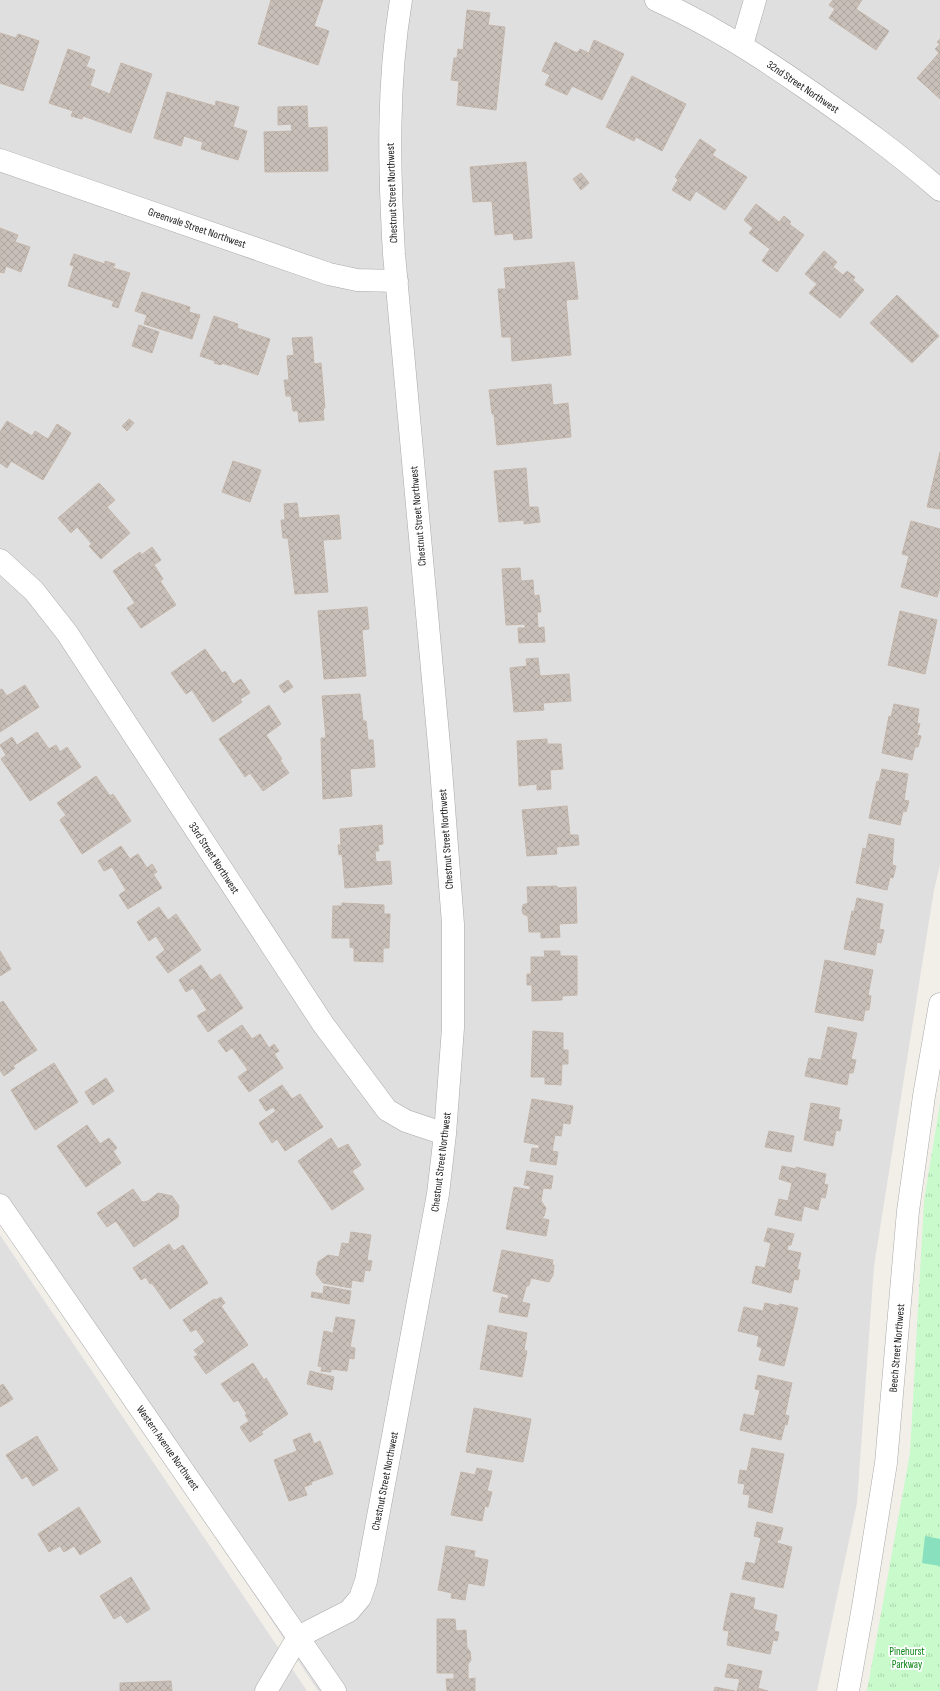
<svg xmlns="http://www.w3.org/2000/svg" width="940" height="1691" viewBox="0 0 940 1691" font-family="'Sofia Sans Condensed',sans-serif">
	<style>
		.residential { fill: #e0dfdf }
		.park { fill: url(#park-tufts) }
		.pitch { fill: #88e0be }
		.building { fill: url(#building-cross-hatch); stroke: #c4b6ab }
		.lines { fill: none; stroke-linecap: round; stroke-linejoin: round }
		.minor-casing { stroke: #a9a9a9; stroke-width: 23 }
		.minor { stroke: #fff; stroke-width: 22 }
		.labels { text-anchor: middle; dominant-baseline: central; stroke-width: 3.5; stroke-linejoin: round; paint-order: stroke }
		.street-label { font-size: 11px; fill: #222; stroke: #fff }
		.park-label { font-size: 11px; fill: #0c8416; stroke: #fff }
	</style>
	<defs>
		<pattern id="park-tufts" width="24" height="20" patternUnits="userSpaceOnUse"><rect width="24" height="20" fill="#c8facc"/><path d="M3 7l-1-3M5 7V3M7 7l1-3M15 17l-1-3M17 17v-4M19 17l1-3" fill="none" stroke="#acd6af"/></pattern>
		<pattern id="building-cross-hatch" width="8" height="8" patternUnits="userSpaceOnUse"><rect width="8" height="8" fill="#c7bfb8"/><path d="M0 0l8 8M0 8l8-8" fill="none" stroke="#aba49e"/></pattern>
	</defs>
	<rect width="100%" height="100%" fill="#f2efe9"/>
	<!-- residential -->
	<path class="residential" d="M0,0H940V865L934,890L874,1266L857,1503L817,1691H318L0,1205Z
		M0,1235L263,1625L307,1691H0Z"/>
	<!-- park -->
	<path class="park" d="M940,1103V1691H867L910,1453L924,1201Z"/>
	<!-- pitch -->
	<path class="pitch" d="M925,1536L940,1539V1566L922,1563Z"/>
	<!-- building -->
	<path class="building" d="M271,0H323L314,26L329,31L318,65L258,44Z
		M833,0H862L856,9L889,31L876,50L829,18L835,9L829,5Z
		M467,10L490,13L488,25L505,27L496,110L457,105L459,81L451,80L454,58H457L458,49L463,50Z
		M0,33L16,38L18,34L39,41L23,91L0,83Z
		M940,39V99L917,78L939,53L935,49L940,44L937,42Z
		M594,40L624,54L602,100L572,86L567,95L545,85L550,75L542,71L555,42L577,53L580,49L589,53Z
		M68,49L90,57L86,67L95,70L90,86L110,94L121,63L152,74L131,133L83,116L82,119L71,116L73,111L49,103Z
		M632,76L686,104L662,151L636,137L634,141L606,127Z
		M167,92L215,106L216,101L239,107L233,127L247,131L238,160L201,149L203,142L184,136L181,146L154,138Z
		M307,106L308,128L327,127L328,171L265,172L264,132L292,131L291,124L278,125V107Z
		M700,139L716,150L712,155L747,177L725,210L696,191L690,201L672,190L678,180L675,177Z
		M526,162L532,238L514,240L513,233L495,235L492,201L473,202L470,167Z
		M581,173L589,183L581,190L573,179Z
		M756,204L779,222L784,216L791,222L789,224L804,235L777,272L762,261L770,249L749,233L753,228L744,220Z
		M0,228L18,235L15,242L30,247L21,272L6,266L4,273L0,272Z
		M824,251L837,262L833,267L843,275L847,271L855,277L853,280L864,290L840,318L809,293L817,284L805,274Z
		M74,254L105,264V261L115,264L113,268L130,273L118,308L112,306L114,301L68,286L74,266L70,265Z
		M574,262L578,299L566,300L571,355L512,361L511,337H502L498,289H506L504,268Z
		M142,292L190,307L189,312L200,315L192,339L144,324L147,315L135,311Z
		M897,295L939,336L912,363L870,323Z
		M214,316L238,324L237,328L270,339L258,375L222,363L221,365L214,363L215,361L200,356Z
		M139,325L159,332L152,353L132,346Z
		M312,337L314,364L321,363L325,408H323L324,420L299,422L298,411H293L291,396H286L284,380H289L287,356L294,355L292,338Z
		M551,384L553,405L568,403L571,437L497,445L494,414H492L489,390Z
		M129,419L134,423L127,431L122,426Z
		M7,421L32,436L35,431L48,439L57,424L71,433L43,480L11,461L7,468L0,463V432Z
		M940,452V509L927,507Z
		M233,461L261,470L250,502L222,492Z
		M526,468L529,507H538L540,522L524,524V520L499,522L494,471Z
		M99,483L115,500L107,507L130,533L101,559L89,546L92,544L77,527L71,533L58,518Z
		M297,503L299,518L339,515L341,539L323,540L328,592L295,594L288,538H283L281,520H285L284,504Z
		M911,521L940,529V587L937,597L901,587L909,556L902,554Z
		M152,547L161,560L154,565L163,579L160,581L176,605L141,628L127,608L135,603L113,571L140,552L141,555Z
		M520,568L521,581L533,580L534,596L539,595L541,612H537L538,628L544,627L545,642L519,643L518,628H525V624L506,625L502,569Z
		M367,607L369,629L362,630L366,676L324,679L318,611Z
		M900,611L937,620L925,674L888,665Z
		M205,649L222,673L225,671L233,684L241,679L250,693L240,699L242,702L213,722L192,690L186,694L171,673Z
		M538,658L540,676L569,674L571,701L543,703L544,710L514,712L510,668L527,666L526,659Z
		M288,680L293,687L284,693L279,686Z
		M25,685L39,707L0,732V690L2,689L7,696Z
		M360,694L363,721H366L368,740H373L375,767L350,769L352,796L323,799L321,738H326L322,696Z
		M894,704L919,709L917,723L920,724L917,735L921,736L918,747H915L912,760L882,753L889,716L891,717Z
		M269,705L281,724L266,735L282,759L280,760L289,773L263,791L250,773L245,777L219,739Z
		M37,732L49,749L56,745L60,752L67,747L81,767L30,801L1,759L6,755L0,745L12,737L17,745Z
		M547,739V744H561L563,769L550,770L551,789L537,790V784L519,786L517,741Z
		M882,769L908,774L904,800L909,801L906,812L903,811L900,825L869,818L877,781L879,782Z
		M96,776L110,796L113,794L131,821L82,854L60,820L66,815L57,803Z
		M567,806L570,835H578L579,845L556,847L557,854L527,856L522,810Z
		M382,825L383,844L378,845L379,851H375L376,862L390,861L392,884L345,888L342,854L339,855L338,845H341L340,829Z
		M869,834L894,839L892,865L896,866L893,878L890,877L887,890L856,883L863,848L866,849Z
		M121,846L130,859L138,854L147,868L152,864L157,872L153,874L162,888L128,909L119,895L126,890L112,867L104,871L98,861Z
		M557,886V888L576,887L577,923L559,924L560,937L541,938V932H529L528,916L523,914L522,910L523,905L528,903L527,887Z
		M857,898L883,904L879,929L884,930L881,943L877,942L875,955L844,949L852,911L854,912Z
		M342,903L384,905V914H390L389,948H383V962L354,961V948L350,947V938H332L333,906H342Z
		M159,907L168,920L176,914L201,950L168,973L156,957L165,950L156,936L149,941L137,922Z
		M0,951L11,969L0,976Z
		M544,951H560V956H577V995L562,996V1000L532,1001V985H527V974H531V957H545Z
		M825,960L873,970L868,995L871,996L869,1010H865L863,1021L815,1012Z
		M201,965L211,980L220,974L243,1008L208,1032L197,1016L207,1010L193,988L186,992L179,980Z
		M3,1001L37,1050L13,1066L15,1068L4,1076L0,1070V1003Z
		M242,1025L252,1039L260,1034L269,1048L274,1044L279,1051L274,1054L283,1068L249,1092L238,1077L248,1070L232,1048L226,1052L218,1041Z
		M828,1027L857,1033L851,1059L856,1060L853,1073H849L847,1085L805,1076L809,1058L821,1060Z
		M533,1031L563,1033V1050H568V1064H562L561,1085L545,1084V1077H531Z
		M54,1063L78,1102L35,1130L11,1090Z
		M106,1078L114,1091L93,1105L85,1092Z
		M282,1085L292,1099L300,1094L323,1127L285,1151L277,1139L272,1143L259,1123L276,1111L273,1107L266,1111L259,1100Z
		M532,1099L573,1106L570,1124L563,1123L561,1136L555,1135L552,1151L558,1152L556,1165L530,1161L532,1148L539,1149V1145L524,1142Z
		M811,1103L840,1108L838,1119L842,1120L840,1131L836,1130L833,1146L804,1140Z
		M87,1125L100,1144L109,1138L117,1148L113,1151L121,1163L86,1187L57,1146Z
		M769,1131L794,1136L791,1152L765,1147Z
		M331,1138L338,1149L348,1144L361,1165L352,1171L364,1189L332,1210L298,1161Z
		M782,1166L796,1169V1167L826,1174L824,1184L828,1185L825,1198L821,1197L818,1210L804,1206L801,1221L775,1215L779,1199L788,1201L792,1183L779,1179Z
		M527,1171L553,1176L551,1189L543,1188L541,1201L546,1208L544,1216L541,1218L549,1220L546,1236L506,1229L514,1187L530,1190V1186L524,1185Z
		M133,1189L142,1202L148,1201L158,1193L172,1196L179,1206L178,1217L134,1247L116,1221L107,1227L97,1213Z
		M768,1228L794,1234L791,1245H788L787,1250L801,1253L797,1269L800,1270L798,1280L794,1279L791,1293L752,1283L756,1266L765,1268L771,1243L764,1241Z
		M351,1232L371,1235L367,1260L372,1261L370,1271L365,1270L363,1282L352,1280L351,1288L323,1283L316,1274L318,1262L328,1255L339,1257L342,1243L349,1244Z
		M169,1244L174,1251L183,1245L208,1283L170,1309L152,1283L150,1284L146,1277L141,1280L133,1268Z
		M502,1250L553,1260L552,1265H554L553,1275L549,1282L531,1278L529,1285L526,1287L522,1302L530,1304L527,1317L499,1312L502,1297L508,1299L509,1295L493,1291Z
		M324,1286L351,1291L349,1304L311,1297L312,1292L323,1294Z
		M221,1297L225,1303L221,1306L248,1345L206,1374L194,1357L198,1355L194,1350L205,1342L196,1329L191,1332L183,1320L214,1299L216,1300Z
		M765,1303L779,1306L780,1304L798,1308L784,1366L759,1360L762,1348L757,1346L759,1336L738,1331L744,1307L763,1311Z
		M336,1317L355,1320L350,1347L355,1348L354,1359L349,1358L347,1371L331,1369V1372L321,1371L322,1367L318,1366L324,1331L333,1333Z
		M488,1325L527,1333L524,1350L527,1351L522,1377L480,1369Z
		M253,1363L264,1380L266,1378L288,1414L261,1432L263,1434L250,1442L240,1427L249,1421L245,1415L247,1414L238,1400L234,1402L221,1384Z
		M310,1371L334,1377L332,1390L307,1384Z
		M758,1375L792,1383L785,1415L789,1416L787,1425L785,1424L781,1440L740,1430L744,1414L754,1416L760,1390L755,1389Z
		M3,1384L13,1399L0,1407V1386Z
		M474,1408L531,1419L523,1462L466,1452Z
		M310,1433L314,1444L320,1441L333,1474L311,1482L312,1484L304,1487L307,1495L289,1501L274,1460L297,1451L293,1440Z
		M37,1436L58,1470L33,1486L27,1476L22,1479L6,1455Z
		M752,1448L784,1454L772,1513L748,1507L750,1495L743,1494L745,1484L738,1483L740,1470L747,1471Z
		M477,1468L492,1471L487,1491L492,1492L488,1507L485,1506L482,1521L451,1515L461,1472L475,1475Z
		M79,1507L101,1542L80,1555L74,1546L64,1552L60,1546L49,1552L38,1534Z
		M757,1522L783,1528L780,1540L778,1539L777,1543L792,1547L783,1588L742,1579L746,1562L755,1564L761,1538L754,1536Z
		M446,1546L475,1551L474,1557L488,1560L484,1586L468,1583L465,1600L451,1598L452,1593L438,1590Z
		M131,1577L150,1609L127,1623L121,1615L114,1619L100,1596Z
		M731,1593L755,1598L753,1609L777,1615L774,1631L779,1632L777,1641L773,1640L770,1654L727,1645L729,1631L723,1630Z
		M437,1619H455L456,1631L466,1630L467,1648L470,1651L471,1660L468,1664V1679L475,1678V1691H447L446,1679H454V1673H437Z
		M728,1664L762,1671L758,1688L768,1691H737L740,1679L725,1677Z
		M171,1681L172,1691H120V1683Z
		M715,1687L735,1691H714Z"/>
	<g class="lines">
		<!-- minor casing -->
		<g class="minor-casing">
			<path id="minor" d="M656,0C711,25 758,55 807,89C853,121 898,153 940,190
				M742,45L755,0
				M0,160L329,274L357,280L397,281
				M0,560L34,591L67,633L323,1024L387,1110L406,1121L445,1134
				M0,1205L335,1691
				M298,1637L349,1611L360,1598L366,1581L438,1194L445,1134L453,1028V924L440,756L394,254C389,169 387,84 401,0
				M266,1691L298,1637
				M848,1691L863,1607L886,1463L908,1211L924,1096L940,1004"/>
		</g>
		<!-- minor -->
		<use href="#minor" class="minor"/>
	</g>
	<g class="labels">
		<!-- street labels -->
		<g class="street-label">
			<text transform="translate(803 87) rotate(34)">32nd Street Northwest</text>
			<text transform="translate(392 193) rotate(-92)">Chestnut Street Northwest</text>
			<text transform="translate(197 228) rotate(19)">Greenvale Street Northwest</text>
			<text transform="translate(418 516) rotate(-95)">Chestnut Street Northwest</text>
			<text transform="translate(446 839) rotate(-94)">Chestnut Street Northwest</text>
			<text transform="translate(214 858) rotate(57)">33rd Street Northwest</text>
			<text transform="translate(441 1162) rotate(-83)">Chestnut Street Northwest</text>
			<text transform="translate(897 1348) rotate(-85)">Beech Street Northwest</text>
			<text transform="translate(168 1448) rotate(55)">Western Avenue Northwest</text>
			<text transform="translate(385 1481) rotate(-79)">Chestnut Street Northwest</text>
		</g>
		<!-- park labels -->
		<g class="park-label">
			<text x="907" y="1651">Pinehurst<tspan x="907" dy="13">Parkway</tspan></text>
		</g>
	</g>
</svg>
